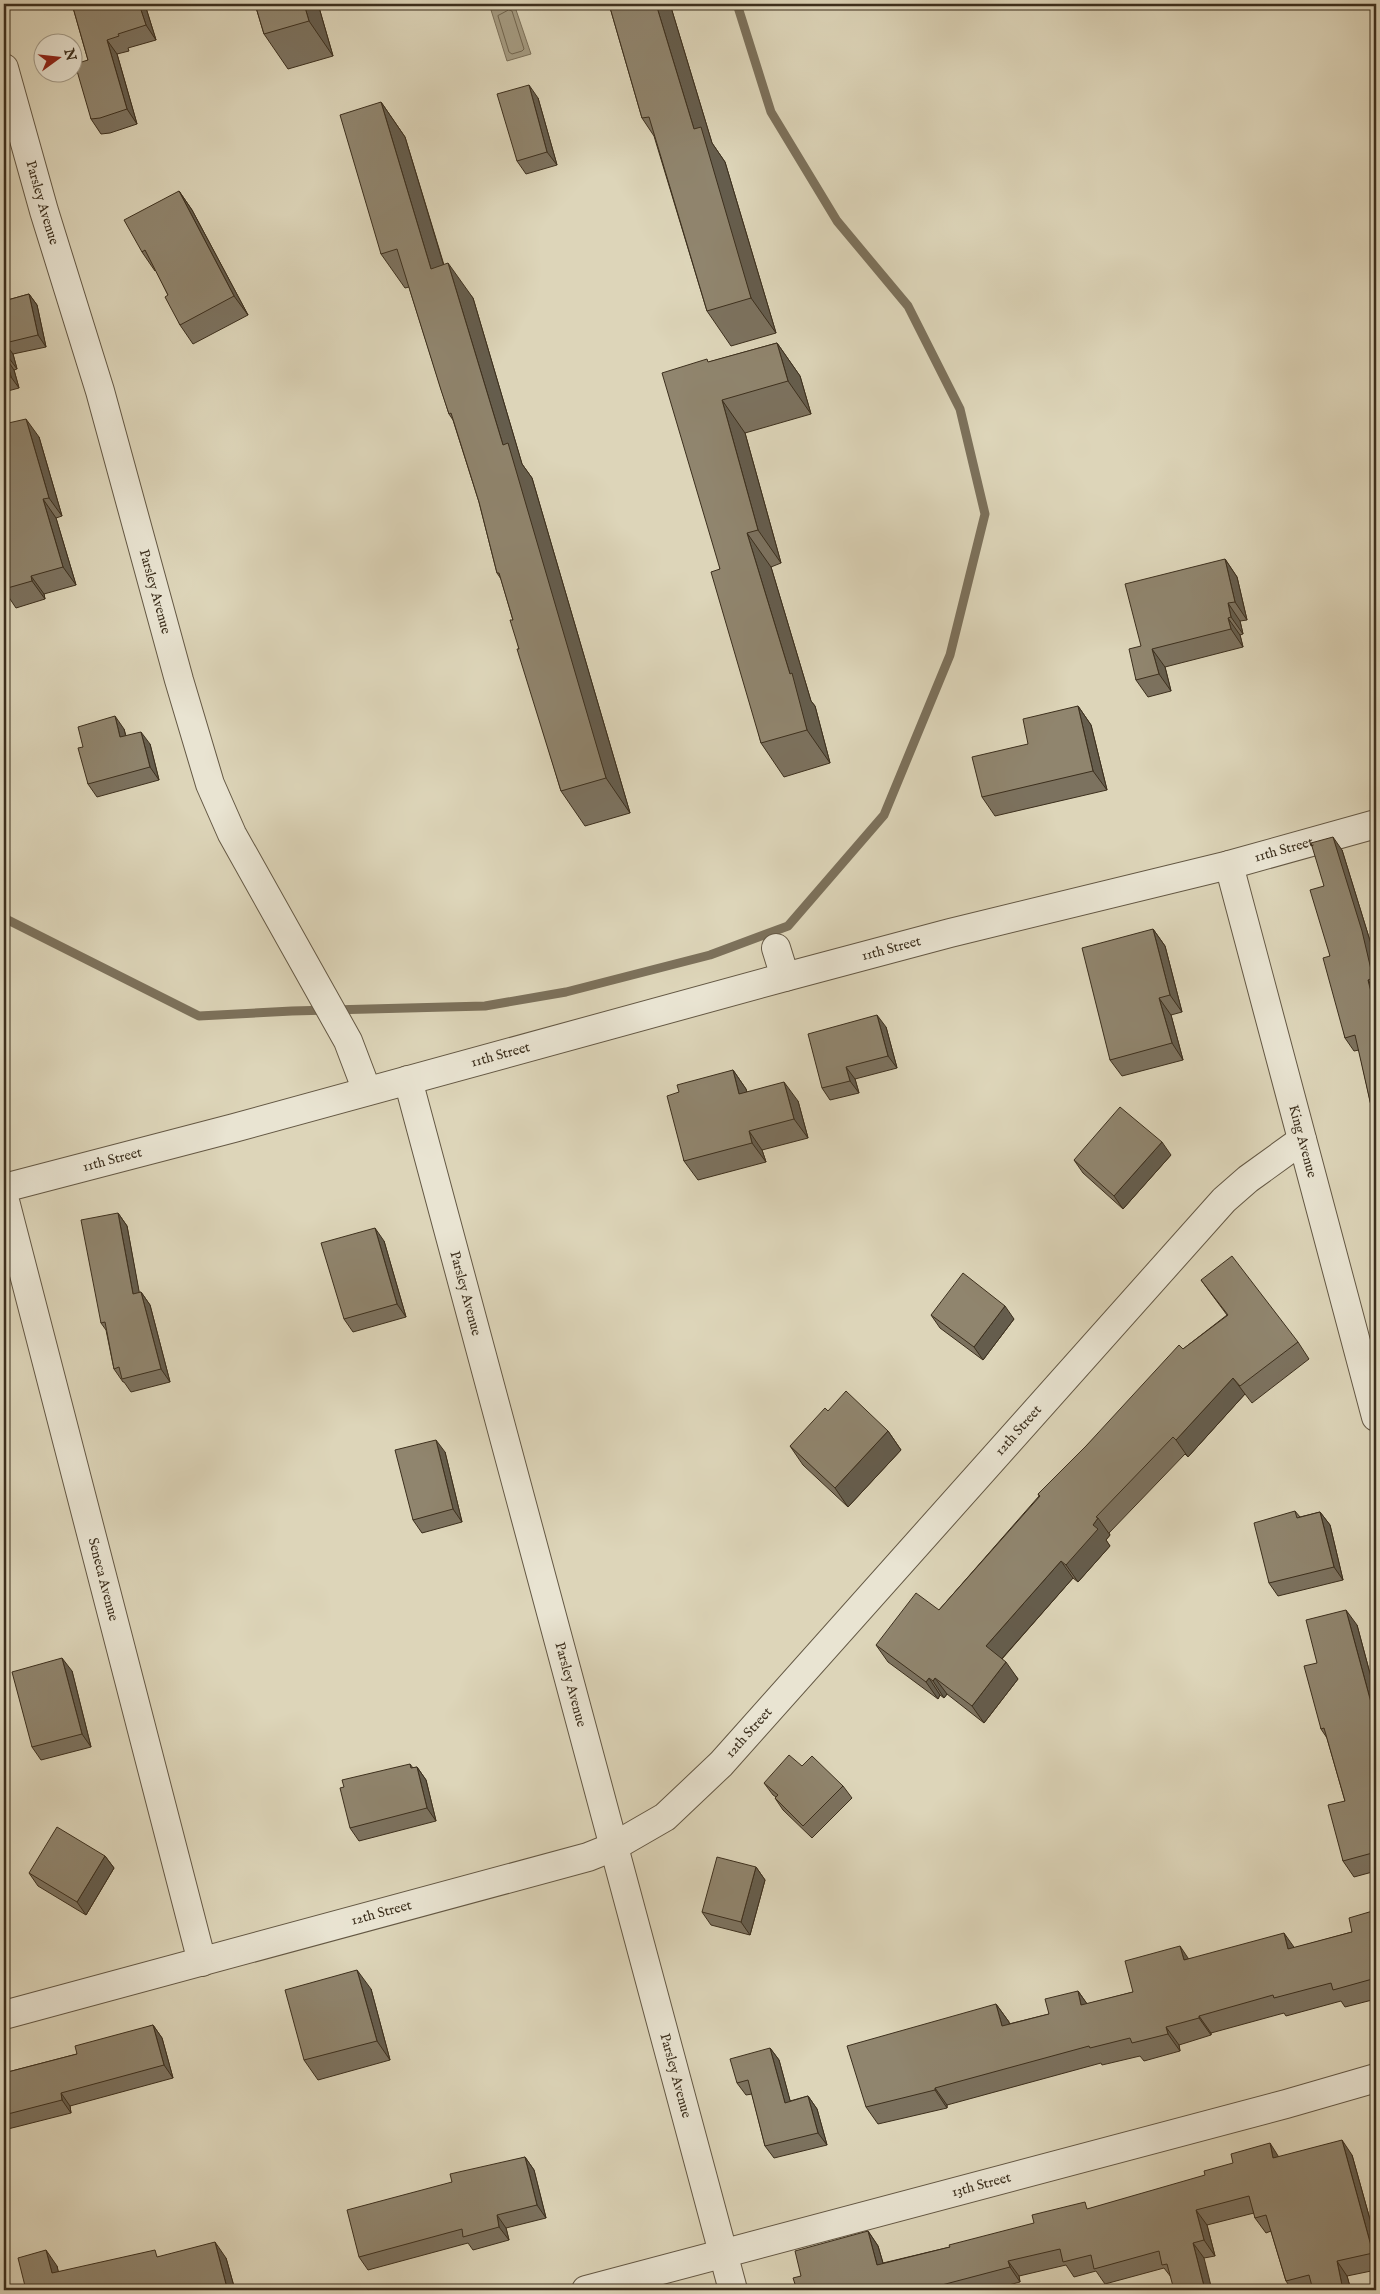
<svg xmlns="http://www.w3.org/2000/svg" width="1380" height="2294" viewBox="0 0 1380 2294" font-family="'IM FELL English',serif">
	<style>
		.water { fill: #a69d84; stroke: #7c715b }
		.lines { fill: none; stroke-linecap: round; stroke-linejoin: round }
		.shore { stroke: #716650; stroke-width: 1 }
		.stream { stroke: #7c715b; stroke-width: 9 }
		.minor-casing { stroke: #645844; stroke-width: 30 }
		.minor { stroke: #e9e4d2; stroke-width: 28 }
		.wall { fill: #7c725f; stroke: #3c2f1d }
		.shaded-wall { fill: #655d4d; stroke: #3c2f1d }
		.building { fill: #90856e; stroke: #3c2f1d }
		.labels { text-anchor: middle; dominant-baseline: central; stroke-width: 5; stroke-linejoin: round; paint-order: stroke }
		.street-label { font-size: 14px; fill: #3c2f1d; stroke: #e9e4d2 }
	</style>
	<rect width="100%" height="100%" fill="#ddd5b9"/>
	<filter id="stains"><feTurbulence type="fractalNoise" baseFrequency=".004" numOctaves="4"/><feColorMatrix values="0 0 0 0 .2 0 0 0 0 .09 0 0 0 0 .02 0 0 0 .5 -.17"/></filter>
	<radialGradient id="worn" r=".72"><stop offset=".6" stop-color="#630" stop-opacity="0"/><stop offset="1" stop-color="#630" stop-opacity=".3"/></radialGradient>
	<!-- water -->
	<path class="water" d="M514,4L531,54L507,61L491,10Z"/>
	<g class="lines">
		<!-- shore -->
		<path class="shore" d="M509,10L512,11L524,49L522,51L512,54L509,52L498,16Z"/>
		<!-- stream -->
		<path class="stream" d="M4,918L199,1016L292,1011L485,1006L566,992L710,955L788,926L884,815L950,655L985,514L960,409L908,306L837,221L771,112L737,4"/>
		<!-- minor casing -->
		<g class="minor-casing">
			<g id="minor">
				<path id="s1" d="M4,68L44,211L100,391L179,680L210,784L232,834L348,1041L367,1091"/>
				<path id="s2" d="M1229,865L1376,1417"/>
				<path d="M776,948L785,977"/>
				<path id="s3" d="M408,1080L733,2290"/>
				<path id="s4" d="M4,1188L234,1128L785,977L950,933L1229,865L1376,824"/>
				<path id="s5" d="M4,1197L202,1962"/>
				<path id="s6" d="M4,2015L588,1857L613,1847L665,1817L721,1764L1224,1200L1248,1179L1302,1140"/>
				<path id="s7" d="M586,2290L1286,2104L1376,2078"/>
			</g>
		</g>
		<!-- minor -->
		<use href="#minor" class="minor"/>
	</g>
	<!-- wall -->
	<path class="wall" d="M72,4H143L146,8L156,40L128,48L129,51L117,54L137,124L110,133L101,134L91,119L88,60Z
		M255,4H318L333,56L288,69L264,34Z
		M609,4H670L712,143L725,162L776,333L731,346L707,311L654,136L642,118Z
		M538,98L557,165L526,174L517,161Z
		M381,102L405,137L444,265L473,298L522,464L532,478L630,813L585,826L561,791L519,649L513,620L501,579L497,573L479,502L453,420L449,414L409,287L405,288L381,254Z
		M179,191L192,210L248,315L193,344L180,325L168,295L156,270L155,271L142,252Z
		M29,294L37,305L46,347L13,354L17,369L14,370L19,388L4,392V301Z
		M777,343L800,376L811,414L745,433L781,563L771,567L811,701L815,706L830,763L784,777L761,743L720,569L709,362Z
		M4,424L39,437L62,516L56,518L76,585L44,594L45,599L16,608L4,590Z
		M1225,559L1237,577L1247,620L1240,621L1243,634L1240,635L1243,647L1165,667L1171,691L1148,697L1136,680L1141,646Z
		M1078,706L1091,725L1107,790L995,816L982,797L1028,744Z
		M124,729L126,736L150,744L159,780L97,797L88,784L83,747Z
		M1342,850L1371,944L1376,967V1121L1374,1119L1359,1050L1354,1051L1345,1038L1330,956L1324,886Z
		M1153,929L1165,946L1182,1012L1171,1015L1183,1060L1122,1076L1110,1060Z
		M886,1027L897,1068L855,1079L859,1093L830,1100L822,1088Z
		M733,1070L746,1089L747,1092L798,1101L808,1138L762,1150L766,1162L698,1180L684,1161L679,1092Z
		M1171,1155L1123,1209L1083,1173L1074,1160Z
		M118,1213L127,1226L139,1293L141,1292L150,1305L170,1382L131,1392L124,1382H123L114,1369L106,1330L101,1323Z
		M384,1241L406,1317L353,1332L344,1319Z
		M1201,1280L1298,1342L1309,1359L1252,1403L1245,1394L1188,1457L1185,1454L1109,1533L1110,1535L1106,1540L1110,1546L1078,1582L1073,1578L1002,1659L1018,1679L984,1723L947,1694L944,1698L940,1695L938,1699L888,1662L876,1645L939,1610L1039,1496L1038,1494L1183,1349L1227,1315Z
		M931,1315L1014,1319L983,1360L940,1328Z
		M828,1411L888,1431L901,1450L848,1507L803,1465L790,1446Z
		M445,1452L462,1522L422,1533L413,1520Z
		M1295,1511L1300,1517L1320,1512L1330,1525L1343,1580L1278,1596L1269,1583Z
		M1357,1625L1376,1696V1871L1354,1877L1343,1861L1345,1801L1327,1738L1321,1729L1317,1663Z
		M72,1671L91,1747L41,1760L32,1747Z
		M410,1764L413,1768L417,1767L426,1780L436,1821L359,1841L350,1828Z
		M802,1766L843,1786L852,1798L812,1838L783,1810L775,1798L776,1797L773,1795L764,1783Z
		M105,1856L114,1868L86,1915L38,1886L29,1873Z
		M756,1867L765,1880L750,1935L711,1925L702,1912Z
		M1376,1910V1999L1345,2007L1341,2001L1286,2016L1284,2013L1211,2033V2035L1179,2045L1180,2051L1144,2061L1140,2056L1102,2065L1101,2063L947,2105V2108L878,2124L866,2107L996,2004L1009,2022V2024L1049,2014L1078,1991L1087,2004L1133,1992L1189,1959L1294,1948L1352,1932Z
		M371,1989L390,2060L318,2080L304,2060Z
		M153,2025L162,2038L173,2078L70,2106L71,2113L4,2130V2073L77,2054Z
		M770,2048L779,2060L790,2101L808,2096L817,2109L827,2145L774,2158L765,2146L752,2094L746,2095L737,2083Z
		M1352,2155L1376,2241V2270L1347,2276L1351,2290H1292L1286,2281L1271,2231L1266,2233L1255,2218L1254,2213L1207,2225L1215,2256L1204,2258L1171,2277L1164,2268L1105,2284L1096,2271L1074,2277L1066,2265L1019,2276L1020,2282L990,2290H797L801,2276L868,2231L878,2246L883,2263L950,2247L1279,2157Z
		M525,2157L534,2170L546,2218L506,2228L509,2240L473,2250L468,2243L368,2270L359,2257L452,2182Z
		M160,2257L226,2258L235,2290H26L57,2266L58,2272Z"/>
	<!-- shaded-wall -->
	<path class="shaded-wall" d="M139,4H143L146,8L156,40L146,25Z
		M304,4H318L333,56L309,21Z
		M656,4H670L712,143L725,162L776,333L751,298L694,129Z
		M107,40L117,54L137,124L127,109Z
		M529,85L538,98L557,165L547,152Z
		M381,102L405,137L455,303L431,269Z
		M179,191L192,210L248,315L234,296Z
		M448,263L473,298L522,464L532,478L630,813L606,778L503,445Z
		M29,294L37,305L46,347L38,335Z
		M5,343L13,354L17,369L9,358Z
		M777,343L800,376L811,414L788,381Z
		M6,358L14,370L19,388L11,377Z
		M722,400L745,433L781,563L758,530Z
		M26,419L39,437L62,516L49,498Z
		M43,499L56,518L76,585L63,567Z
		M747,533L771,567L811,701L815,706L830,763L807,730Z
		M1225,559L1237,577L1247,620L1235,602Z
		M31,576L44,594L45,599L32,581Z
		M1228,603L1240,621L1243,634L1231,617Z
		M1228,618L1240,635L1243,647L1231,629Z
		M1152,649L1165,667L1171,691L1159,674Z
		M1078,706L1091,725L1107,790L1093,771Z
		M115,716L124,729L129,750L120,737Z
		M141,732L150,744L159,780L150,767Z
		M1333,837L1342,850L1371,944L1376,967V983L1373,978Z
		M1153,929L1165,946L1182,1012L1170,995Z
		M1368,980L1376,992V1012Z
		M1159,998L1171,1015L1183,1060L1172,1043Z
		M877,1015L886,1027L897,1068L888,1056Z
		M846,1067L855,1079L859,1093L850,1081Z
		M733,1070L746,1089L752,1113L739,1094Z
		M784,1082L798,1101L808,1138L794,1119Z
		M749,1131L762,1150L766,1162L752,1143Z
		M1162,1142L1171,1155L1123,1209L1114,1196Z
		M118,1213L127,1226L142,1307L133,1294Z
		M375,1228L384,1241L406,1317L397,1304Z
		M141,1292L150,1305L170,1382L161,1369Z
		M1005,1306L1014,1319L983,1360L974,1347Z
		M1233,1378L1245,1394L1188,1457L1176,1440Z
		M888,1431L901,1450L848,1507L835,1488Z
		M436,1440L445,1452L462,1522L453,1509Z
		M1320,1512L1330,1525L1343,1580L1334,1567Z
		M1098,1518L1110,1535L1106,1540L1110,1546L1078,1582L1066,1565L1093,1525Z
		M1061,1561L1073,1578L998,1663L986,1646Z
		M1346,1610L1357,1625L1376,1696V1721Z
		M62,1658L72,1671L91,1747L82,1734Z
		M1006,1662L1018,1679L984,1723L972,1706Z
		M929,1678L940,1695L938,1699L926,1682Z
		M935,1678L947,1694L944,1698L933,1681Z
		M417,1767L426,1780L436,1821L427,1808Z
		M105,1856L114,1868L86,1915L77,1902Z
		M756,1867L765,1880L750,1935L741,1922Z
		M1284,1933L1296,1950L1288,1949Z
		M1180,1946L1192,1964L1184,1960Z
		M357,1970L371,1989L390,2060L377,2041Z
		M1078,1991L1090,2008L1081,2005Z
		M996,2004L1009,2022L1014,2044L1002,2026Z
		M1199,2016L1211,2033V2035L1199,2018Z
		M153,2025L162,2038L173,2078L164,2065Z
		M1166,2027L1179,2045L1180,2051L1168,2034Z
		M770,2048L779,2060L794,2115L785,2103Z
		M935,2088L947,2105V2108L935,2090Z
		M61,2093L70,2106L71,2113L62,2100Z
		M808,2096L817,2109L827,2145L818,2133Z
		M1342,2140L1352,2155L1376,2241V2257L1373,2253Z
		M1270,2143L1280,2159L1273,2158Z
		M525,2157L534,2170L546,2218L537,2205Z
		M1196,2210L1207,2225L1215,2256L1204,2240Z
		M497,2215L506,2228L509,2240L499,2227Z
		M868,2231L878,2246L888,2280L877,2265Z
		M215,2242L226,2258L235,2290H229L227,2288Z
		M1193,2243L1204,2258L1212,2290H1205Z
		M46,2250L57,2266L63,2290L52,2273Z
		M1008,2261L1019,2276L1020,2282L1010,2267Z
		M1337,2261L1347,2276L1351,2290H1343Z"/>
	<!-- building -->
	<path class="building" d="M72,4H139L146,25L118,34L119,36L107,40L127,109L100,118L91,119L75,64L88,60Z
		M255,4H304L309,21L264,34Z
		M609,4H656L694,129L701,127L751,298L707,311L649,117L642,118Z
		M529,85L547,152L517,161L497,94Z
		M381,102L431,269L448,263L503,445L508,443L606,778L561,791L517,649H519L510,620H513L499,573H497L479,502L451,413L449,414L441,390L397,249L381,254L340,115Z
		M179,191L234,296L180,325L165,297L168,295L145,250L142,252L124,220Z
		M29,294L38,335L5,343L9,358H6L11,377L4,379V301Z
		M777,343L788,381L722,400L758,530L747,533L790,674L792,673L807,730L761,743L711,572L720,569L662,373L707,359L708,362Z
		M26,419L49,498L43,499L63,567L31,576L32,581L4,589V424Z
		M1225,559L1235,602L1228,603L1231,617L1228,618L1231,629L1152,649L1159,674L1136,680L1129,649L1141,646L1125,584Z
		M1078,706L1093,771L982,797L972,757L1028,744L1023,719Z
		M115,716L120,737L141,732L150,767L88,784L78,748L83,747L78,727Z
		M1333,837L1362,931L1373,978L1368,980L1376,1012V1118L1374,1119L1355,1035L1345,1038L1323,958L1330,956L1310,890L1324,886L1311,843Z
		M1153,929L1170,995L1159,998L1172,1043L1110,1060L1082,948Z
		M877,1015L888,1056L846,1067L850,1081L822,1088L808,1034Z
		M733,1070L739,1094L784,1082L794,1119L749,1131L752,1143L684,1161L667,1096L679,1092L677,1085Z
		M1120,1107L1162,1142L1114,1196L1074,1160Z
		M118,1213L133,1294L141,1292L161,1369L122,1379L119,1367L114,1369L105,1322L101,1323L81,1220Z
		M375,1228L397,1304L344,1319L321,1243Z
		M1232,1256L1298,1342L1240,1386L1233,1378L1176,1440L1173,1437L1096,1517L1098,1518L1093,1525L1098,1529L1066,1565L1061,1561L986,1646L1006,1662L972,1706L935,1678L933,1681L929,1678L926,1682L876,1645L916,1593L939,1610L1040,1496L1038,1494L1086,1446L1179,1345L1183,1349L1228,1315L1201,1280Z
		M963,1273L1005,1306L974,1347L931,1315Z
		M846,1391L888,1431L835,1488L790,1446L825,1408L828,1411Z
		M436,1440L453,1509L413,1520L395,1450Z
		M1295,1511L1297,1518L1320,1512L1334,1567L1269,1583L1254,1523Z
		M1346,1610L1376,1721V1852L1343,1861L1328,1805L1345,1801L1324,1728L1321,1729L1304,1666L1317,1663L1306,1620Z
		M62,1658L82,1734L32,1747L12,1672Z
		M789,1755L802,1766L812,1756L843,1786L803,1826L775,1798L778,1795L764,1783Z
		M410,1764L411,1768L417,1767L427,1808L350,1828L340,1788L344,1787L342,1780Z
		M57,1827L105,1856L77,1902L29,1873Z
		M717,1857L756,1867L741,1922L702,1912Z
		M1376,1910V1978L1333,1990L1331,1983L1274,1998L1273,1995L1199,2016V2018L1166,2027L1168,2034L1132,2043L1130,2038L1090,2048L1089,2046L935,2088V2090L866,2107L847,2046L996,2004L1002,2026L1049,2014L1045,1999L1078,1991L1081,2005L1133,1992L1125,1961L1180,1946L1184,1960L1284,1933L1288,1949L1352,1932L1349,1918Z
		M357,1970L377,2041L304,2060L285,1990Z
		M153,2025L164,2065L61,2093L62,2100L4,2115V2073L77,2054L75,2046Z
		M770,2048L785,2103L808,2096L818,2133L765,2146L748,2080L737,2083L730,2059Z
		M1342,2140L1373,2253L1337,2261L1343,2290H1313L1309,2275L1286,2281L1266,2215L1255,2218L1249,2196L1196,2210L1204,2240L1193,2243L1205,2290H1174L1167,2264L1162,2265L1159,2251L1094,2269L1091,2255L1063,2262L1060,2249L1008,2261L1010,2267L938,2286L940,2290H797L793,2278L801,2276L795,2251L868,2231L877,2265L950,2247L949,2245L1034,2223L1032,2215L1085,2202L1087,2209L1205,2175L1204,2171L1233,2163L1231,2154L1270,2143L1273,2158Z
		M525,2157L537,2205L497,2215L499,2227L463,2237L462,2229L359,2257L347,2210L452,2182L450,2174Z
		M215,2242L227,2288L217,2290H26L18,2258L46,2250L52,2273L155,2250L157,2257Z"/>
	<g class="labels">
		<!-- street labels -->
		<g class="street-label">
			<text stroke="none"><textPath href="#s1" startOffset="140">Parsley Avenue</textPath></text>
			<text stroke="none"><textPath href="#s1" startOffset="545">Parsley Avenue</textPath></text>
			<text stroke="none"><textPath href="#s4" startOffset="1324">11th Street</textPath></text>
			<text stroke="none"><textPath href="#s4" startOffset="919">11th Street</textPath></text>
			<text stroke="none"><textPath href="#s4" startOffset="514">11th Street</textPath></text>
			<text stroke="none"><textPath href="#s2" startOffset="286">King Avenue</textPath></text>
			<text stroke="none"><textPath href="#s4" startOffset="112">11th Street</textPath></text>
			<text stroke="none"><textPath href="#s3" startOffset="221">Parsley Avenue</textPath></text>
			<text stroke="none"><textPath href="#s6" startOffset="1216">12th Street</textPath></text>
			<text stroke="none"><textPath href="#s5" startOffset="395">Seneca Avenue</textPath></text>
			<text stroke="none"><textPath href="#s3" startOffset="626">Parsley Avenue</textPath></text>
			<text stroke="none"><textPath href="#s6" startOffset="811">12th Street</textPath></text>
			<text stroke="none"><textPath href="#s6" startOffset="391">12th Street</textPath></text>
			<text stroke="none"><textPath href="#s3" startOffset="1031">Parsley Avenue</textPath></text>
			<text stroke="none"><textPath href="#s7" startOffset="409">13th Street</textPath></text>
		</g>
	</g>
	<!-- margin -->
	<rect width="1380" height="2294" fill="none" stroke="#ddd5b9" stroke-width="20"/>
	<rect x="5" y="5" width="1370" height="2284" fill="none" stroke="#3c2f1d" stroke-width="2.5"/>
	<rect x="10" y="10" width="1360" height="2274" fill="none" stroke="#3c2f1d"/>
	<!-- north arrow -->
	<g transform="translate(58 58) rotate(75)"><circle r="24" fill="#e9e4d2" stroke="#a49c8a"/>
	<path d="M0-4L9 19L0 12L-9 19Z" fill="#8f2418"/>
	<text y="-8" font-size="14" font-weight="bold" text-anchor="middle" fill="#3c2f1d">N</text>
	</g>
	<rect width="100%" height="100%" filter="url(#stains)"/>
	<rect width="100%" height="100%" fill="url(#worn)"/>
</svg>
